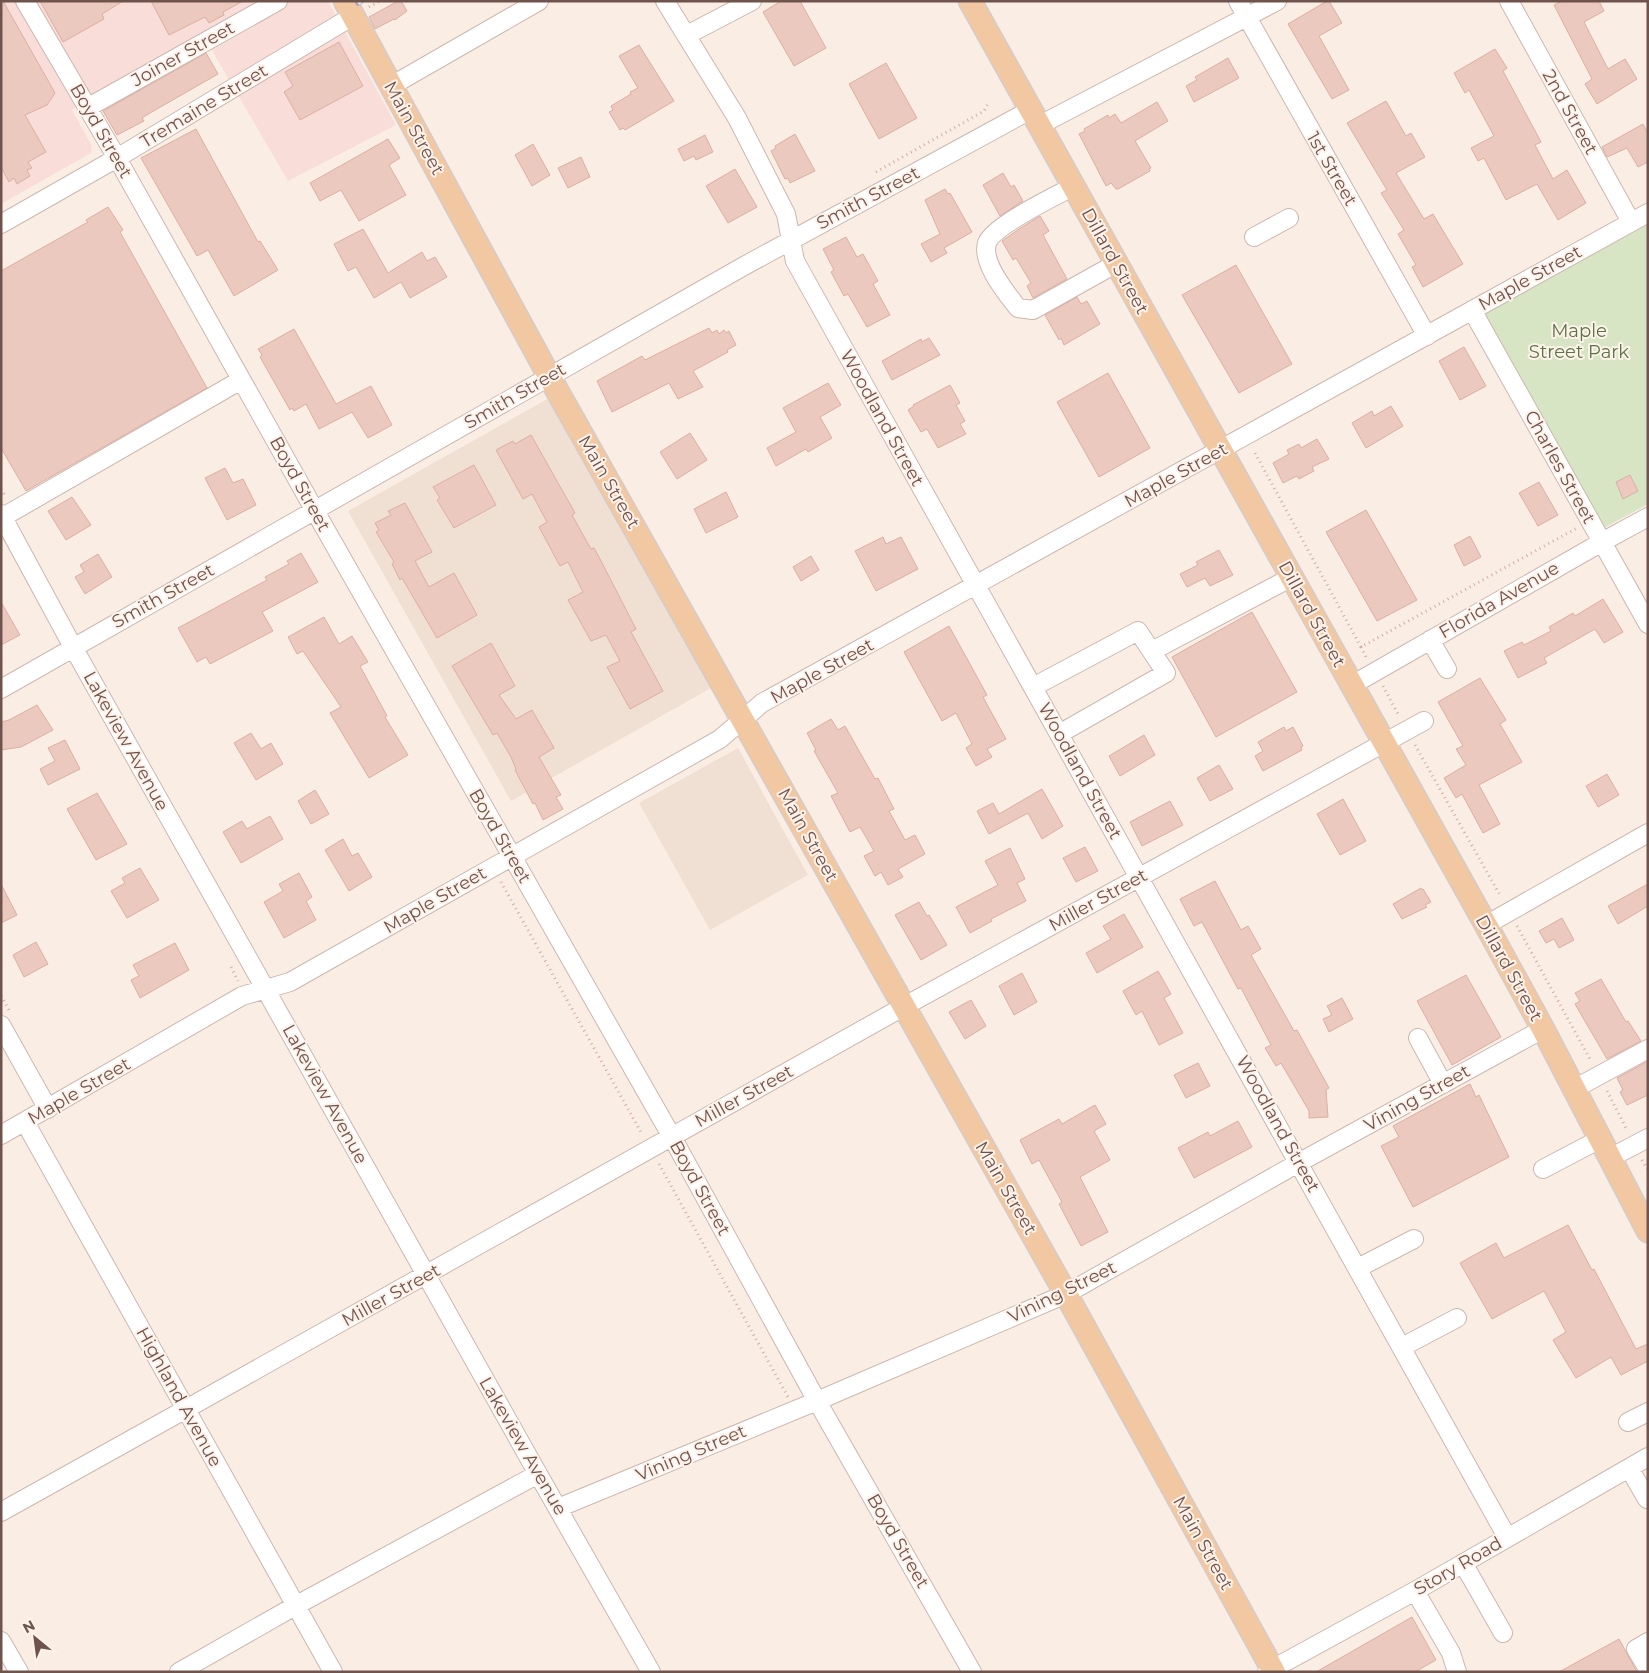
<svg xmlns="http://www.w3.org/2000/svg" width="1649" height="1673" viewBox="0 0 1649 1673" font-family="Montserrat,sans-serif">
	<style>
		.residential { fill: #f0dfd3 }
		.commercial { fill: #f9ddd9 }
		.green { fill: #d7e5c4 }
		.building { fill: #ecc9bf; stroke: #ddaea1 }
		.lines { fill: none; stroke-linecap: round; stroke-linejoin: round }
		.minor-casing { stroke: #ccb7af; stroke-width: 20 }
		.major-casing { stroke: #d4cbca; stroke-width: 25 }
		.path { stroke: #d1ada2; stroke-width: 3; stroke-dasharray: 1 4; stroke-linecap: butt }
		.minor { stroke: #fff; stroke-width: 18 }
		.major { stroke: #f2c8a3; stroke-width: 22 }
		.rail-casing { stroke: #afa4c2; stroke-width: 5.5 }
		.rail { stroke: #fdf2ea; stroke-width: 4; stroke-dasharray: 11; stroke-linecap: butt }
		.labels { text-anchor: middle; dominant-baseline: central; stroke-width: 4; stroke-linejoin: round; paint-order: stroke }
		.street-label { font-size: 18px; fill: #6f534d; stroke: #fdf2ea }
		.park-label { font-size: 18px; fill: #5b7446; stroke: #fdf2ea }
	</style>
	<rect width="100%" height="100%" fill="#faeee4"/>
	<!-- residential -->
	<path class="residential" d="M549,398L711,688L511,801L348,511Z
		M738,748L808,875L710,930L639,803Z"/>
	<!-- commercial -->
	<path class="commercial" d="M3,1H328L396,125L288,181L203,35L97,94L72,110L92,146L91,153L1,204V3Z"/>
	<!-- green -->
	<path class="green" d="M1648,224V504L1602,529L1597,516L1483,315Z"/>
	<!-- building -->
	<path class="building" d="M1,1H3L55,93L47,105L25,115L46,152L28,162L32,168L27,170L30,176L17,184L14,178L9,182L1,167Z
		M40,1H123L102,14L104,19L63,42Z
		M151,1H243L223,12L224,15L209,23L205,17L169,35Z
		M398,1H401L407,11L395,20L394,19L375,29L369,17Z
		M781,1H800L826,48L794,66L763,12Z
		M1327,1H1329L1342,23L1319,36L1349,90L1332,99L1288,24Z
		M1562,1H1599L1604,11L1584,22L1608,69L1625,59L1637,79L1597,104L1585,84L1592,79L1554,5Z
		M339,42L363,86L300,120L284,92L293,86L285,72Z
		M639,45L674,101L625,130L623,128L620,130L609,112L613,110L611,106L631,94L630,92L638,88L619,56Z
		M1495,49L1507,68L1503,71L1541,142L1535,145L1553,179L1567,170L1586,203L1558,220L1537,184L1506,200L1484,158L1478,161L1471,148L1494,136L1469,90L1465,93L1454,73Z
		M206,53L218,74L150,113L142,118L144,121L117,135L103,111Z
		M1228,58L1239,78L1194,102L1186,86L1197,80L1195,77Z
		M886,63L917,118L879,139L849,84Z
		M1386,101L1406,136L1411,133L1425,157L1396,173L1424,219L1433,214L1463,264L1423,287L1412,267L1416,265L1398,234L1404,230L1381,193L1387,190L1347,123Z
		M1157,102L1168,121L1135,141L1151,168L1149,169L1150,171L1118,189H1116L1111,183L1106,186L1079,134L1085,131L1084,129L1108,115L1109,118L1115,114L1121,123Z
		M1643,124L1648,134V162L1638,167L1627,148L1607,157L1602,147Z
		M196,129L258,242L260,241L278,270L234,296L208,250L197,256L141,158Z
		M795,134L815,171L790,183L788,178L785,179L771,151L776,148L775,146Z
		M705,135L713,152L696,160L694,156L684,161L678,149Z
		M388,139L400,158L389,165L406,195L359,221L341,190L320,201L310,183Z
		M533,144L550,175L532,186L515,155Z
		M581,157L590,177L568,188L558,168Z
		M735,169L757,207L728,223L706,186Z
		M1003,173L1011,187L1014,185L1023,201L1000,216L983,185Z
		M945,189L948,194L950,193L972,232L944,248L947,253L931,262L921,244L940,234L925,200Z
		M108,207L123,230L120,232L207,388L26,491L1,448V271L88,222L86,220Z
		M1040,216L1049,231L1043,235L1067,279L1033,298L1027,286L1031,283L1016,258L1013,260L1002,241L1019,229Z
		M363,229L388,273L422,252L427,261L435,257L447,277L410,298L401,282L374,298L356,267L348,271L334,244Z
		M846,237L857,257L863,254L878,281L873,284L890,315L867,327L848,294L844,296L831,272L834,270L823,249Z
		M1236,265L1292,364L1239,393L1182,295Z
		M1077,297L1081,304L1087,301L1100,324L1064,345L1061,338L1059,340L1045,315Z
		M709,328L712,333L717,330L719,334L724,330L726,333L729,331L736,345L727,350L728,352L693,371L703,387L678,399L669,383L612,412L597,381L642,356L645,360Z
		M294,329L336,404L371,386L392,425L368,438L352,412L319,429L306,404L294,411L292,408L290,410L260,357L262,355L258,349Z
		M929,338L940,355L892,380L882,361L921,339L922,342Z
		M1464,347L1486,386L1460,400L1439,361Z
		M1108,373L1150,448L1099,477L1057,402Z
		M828,383L841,405L820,417L832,438L808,452L806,449L776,466L767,448L796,432L783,408Z
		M950,385L960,403L956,405L965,421L960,424L966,434L938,448L927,429L921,432L908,410L914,406L913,405Z
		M1391,406L1403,426L1366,448L1352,423L1372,411L1374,416Z
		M690,433L707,460L677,479L660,452Z
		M531,435L575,513L572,515L583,535L591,549L594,548L600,559L636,629L631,632L663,691L630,709L607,667L620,661L606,635L591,641L568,600L583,592L568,562L560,566L539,527L547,522L532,494L523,499L496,450L513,441L515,444Z
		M1317,439L1329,459L1312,467L1314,471L1299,479L1297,476L1283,483L1273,463L1289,454L1287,450L1299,444L1301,448Z
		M474,465L496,505L454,528L437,500L440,498L433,487Z
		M225,468L233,483L243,479L256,505L227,520L205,478Z
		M1630,475L1638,491L1623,499L1616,482Z
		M1539,482L1558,515L1538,526L1519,493Z
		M726,492L738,517L706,533L694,509Z
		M72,497L91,525L66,540L48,511Z
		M405,503L432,552L415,561L429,587L454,573L477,615L437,638L402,578L400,580L392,564L394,562L376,532L379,530L375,523L391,515L388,511Z
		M1366,510L1417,600L1377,621L1326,532Z
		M1470,536L1481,557L1464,566L1454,545Z
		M883,537L886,544L901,537L918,569L876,591L855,551Z
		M1219,550L1233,575L1210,586L1205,578L1187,587L1180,574L1198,565L1196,562Z
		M301,553L318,582L262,612L273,631L210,664L206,657L197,662L178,628L267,580L265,577L289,564L287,561Z
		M98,554L112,577L85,594L75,577L84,572L80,565Z
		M811,556L819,570L801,581L793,567Z
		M1603,599L1623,632L1604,643L1595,629L1544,658L1547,663L1518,678L1504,651L1522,642L1524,645L1551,631L1549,627L1573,613L1575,616Z
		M1,602L20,635L1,645Z
		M1252,612L1297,692L1216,737L1172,657Z
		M324,617L339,644L352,636L368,662L360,666L387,716L385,717L408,755L369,778L330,713L341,707L303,651L297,654L288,637Z
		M949,626L987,695L983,697L1006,739L987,749L992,757L976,766L966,748L972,744L956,713L942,721L904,652Z
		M491,643L515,686L499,695L516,719L532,710L554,748L539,757L561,795L556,797L563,809L543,820L535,803L533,804L515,770L516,769L511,757L497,733L493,735L452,666Z
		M1480,678L1506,720L1500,724L1522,762L1479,785L1500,824L1483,833L1462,794L1456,798L1444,778L1466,765L1456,749L1463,746L1438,702Z
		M37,705L53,730L21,747L1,750V722L9,720Z
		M831,719L838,730L845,726L875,779L878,778L894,809L889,811L905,840L915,835L925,854L898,869L903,877L888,885L881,872L875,876L864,856L874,851L860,827L850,832L831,796L838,793L814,751L816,750L807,733Z
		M1284,727L1286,731L1293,727L1303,746L1301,747L1302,750L1263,771L1255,756L1263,751L1258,742Z
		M251,733L261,749L271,743L283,764L256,780L234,743Z
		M1144,735L1155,755L1120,776L1109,756Z
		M65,740L80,769L48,785L40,769L55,761L48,748Z
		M1219,765L1233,789L1210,801L1197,778Z
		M1607,774L1619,795L1598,807L1586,786Z
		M1042,789L1063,826L1042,839L1028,813L989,834L977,811L993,803L999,814Z
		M315,790L329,814L311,824L298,801Z
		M97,793L127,844L96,860L67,809Z
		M1343,799L1366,841L1340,855L1317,814Z
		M1170,801L1183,825L1142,846L1130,822Z
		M270,816L283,839L241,863L223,832L242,821L247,829Z
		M343,839L352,856L358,853L372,877L349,891L325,850Z
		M1085,847L1098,871L1076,882L1063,858Z
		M1010,848L1025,879L1017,883L1026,901L991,919L992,921L970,933L956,907L998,885L985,861Z
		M140,868L159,900L127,918L111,891L125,883L122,878Z
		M299,873L312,897L306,901L316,920L284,938L264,902L283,891L279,884Z
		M1215,881L1241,930L1248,926L1261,949L1251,955L1294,1031L1297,1030L1329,1088L1326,1090L1328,1117L1309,1118V1111L1281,1063L1276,1066L1265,1048L1271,1045L1241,988L1238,989L1202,922L1194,926L1180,899Z
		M1,884L17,915L1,923Z
		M1648,884V906L1618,924L1608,906Z
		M1421,888L1422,890L1423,889L1431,902L1425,905L1427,907L1402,919L1393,904Z
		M919,902L927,916L929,915L947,945L921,960L895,915Z
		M1124,914L1143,947L1097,973L1086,953L1111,939L1103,926Z
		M1562,918L1574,940L1559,948L1554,939L1546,943L1539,931Z
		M36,942L48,964L24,977L13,955Z
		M175,943L189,970L140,998L131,980L139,976L133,965Z
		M1158,971L1171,994L1164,998L1183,1033L1159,1045L1142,1011L1136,1015L1123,991Z
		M1022,973L1037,1002L1014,1015L999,986Z
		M1466,975L1501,1037L1452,1065L1417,1001Z
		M1601,979L1626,1022L1628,1021L1641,1041L1607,1059L1575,1004L1580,1001L1575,993Z
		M1342,998L1353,1019L1329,1032L1323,1019L1332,1015L1327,1006Z
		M971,1000L986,1026L965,1039L949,1012Z
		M1648,1061V1095L1627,1105L1620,1092L1623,1090L1617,1078Z
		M1198,1063L1210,1086L1186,1098L1174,1075Z
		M1470,1084L1476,1097L1479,1095L1509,1157L1413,1207L1381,1146L1399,1137L1393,1126Z
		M1095,1105L1106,1124L1094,1131L1110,1160L1080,1177L1108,1232L1081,1246L1059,1204L1062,1202L1039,1160L1032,1164L1020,1140L1059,1119L1062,1124Z
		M1238,1121L1252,1147L1194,1178L1178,1148L1208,1132L1210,1136Z
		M1568,1225L1592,1270L1594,1269L1636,1349L1648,1344V1361L1621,1375L1611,1357L1576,1378L1553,1340L1566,1332L1544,1291L1492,1319L1460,1263L1496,1243L1504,1258Z
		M1412,1617L1436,1660L1415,1672H1316Z
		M1619,1639L1637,1672H1559Z"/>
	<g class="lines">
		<!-- minor casing -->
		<g class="minor-casing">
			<path id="minor" d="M25,1L117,158L315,511L672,1137L817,1401L972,1672
				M665,1L737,118L786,214L795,261C1031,687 1272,1111 1507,1537
				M1238,1L1427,336
				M1509,1L1631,222
				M687,35L752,1
				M391,86L539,1
				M87,108L278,1
				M1040,125L1277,1
				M1074,186C1056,196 994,225 987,243C981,263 1007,294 1018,308L1033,310L1117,263
				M1,224L117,158L353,16
				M1254,237L1289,218
				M1472,310L1648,624
				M1,514L73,647L538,1474L651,1672
				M3,517L241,380
				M1430,640L1447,669
				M1152,651L1292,577
				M1352,685L1602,542L1648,517
				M1033,687L1138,631L1166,673L1059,734
				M1,689L744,266L1032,109
				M1486,925L1648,833
				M1,1025L48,1109
				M1418,1038L1443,1084
				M1574,1089L1648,1049
				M25,1122L333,1672
				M1,1135L242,996L290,982L720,739L762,703L1648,213
				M1610,1158L1648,1138
				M1543,1169L1600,1139
				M1358,1268L1414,1239
				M1402,1347L1457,1318
				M1628,1422L1648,1412
				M1629,1468L1647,1499
				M558,1508L817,1401L1066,1294L1300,1162L1543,1029
				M1,1512L186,1409L903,1007L1424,721
				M1463,1563L1503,1633
				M1415,1591L1451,1653L1457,1672
				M1,1641L19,1672
				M1648,1642L1636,1649L1648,1669
				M179,1672L295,1606L538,1474
				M1267,1672L1415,1591L1648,1457"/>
		</g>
		<!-- major casing -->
		<g class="major-casing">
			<path id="major" d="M345,1L555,387L1066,1294L1274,1672
				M970,1L1486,925L1543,1029L1648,1231"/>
		</g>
		<!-- path -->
		<path class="path" d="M369,7L380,1
			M876,172L984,111L988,104
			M1255,453L1361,647L1577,528
			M1,489L6,497
			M1361,647L1366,657
			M1383,686L1399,716
			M1415,745L1501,897
			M501,882L642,1134
			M1517,926L1591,1061
			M231,967L238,981
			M1,996L9,1010
			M1607,1091L1627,1130
			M1642,1160L1648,1170
			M659,1164L788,1397"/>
		<!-- minor -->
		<use href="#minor" class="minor"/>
		<!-- major -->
		<use href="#major" class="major"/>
		<!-- rail casing -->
		<g class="rail-casing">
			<path id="rail" d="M358,3L361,1"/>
		</g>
		<!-- rail -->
		<use href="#rail" class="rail"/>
	</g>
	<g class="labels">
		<!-- street labels -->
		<g class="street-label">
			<text transform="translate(183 54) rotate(-29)">Joiner Street</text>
			<text transform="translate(204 106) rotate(-31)">Tremaine Street</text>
			<text transform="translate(1570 112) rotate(61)">2nd Street</text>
			<text transform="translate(414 128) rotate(61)">Main Street</text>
			<text transform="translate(101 131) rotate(60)">Boyd Street</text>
			<text transform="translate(1332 169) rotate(60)">1st Street</text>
			<text transform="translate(868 198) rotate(-28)">Smith Street</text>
			<text transform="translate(1115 261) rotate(61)">Dillard Street</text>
			<text transform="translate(1530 278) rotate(-29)">Maple Street</text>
			<text transform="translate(515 396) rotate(-30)">Smith Street</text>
			<text transform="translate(882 418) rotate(61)">Woodland Street</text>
			<text transform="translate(1560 467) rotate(61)">Charles Street</text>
			<text transform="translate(1176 475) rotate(-29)">Maple Street</text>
			<text transform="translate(609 482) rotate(60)">Main Street</text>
			<text transform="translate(300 484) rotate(61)">Boyd Street</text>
			<text transform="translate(163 596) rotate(-29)">Smith Street</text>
			<text transform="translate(1499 600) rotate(-30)">Florida Avenue</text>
			<text transform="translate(1312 614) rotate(61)">Dillard Street</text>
			<text transform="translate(822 671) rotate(-29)">Maple Street</text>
			<text transform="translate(126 741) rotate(61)">Lakeview Avenue</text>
			<text transform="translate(1080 771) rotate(61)">Woodland Street</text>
			<text transform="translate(808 835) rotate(61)">Main Street</text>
			<text transform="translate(500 836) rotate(60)">Boyd Street</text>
			<text transform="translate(435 900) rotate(-30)">Maple Street</text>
			<text transform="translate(1098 900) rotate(-29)">Miller Street</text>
			<text transform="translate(1509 968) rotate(61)">Dillard Street</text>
			<text transform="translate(79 1091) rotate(-30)">Maple Street</text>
			<text transform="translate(325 1094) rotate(61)">Lakeview Avenue</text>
			<text transform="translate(744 1096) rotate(-29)">Miller Street</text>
			<text transform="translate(1417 1098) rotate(-29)">Vining Street</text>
			<text transform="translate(1278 1124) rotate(61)">Woodland Street</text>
			<text transform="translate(700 1188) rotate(61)">Boyd Street</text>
			<text transform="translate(1006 1188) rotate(60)">Main Street</text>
			<text transform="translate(1062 1292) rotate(-26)">Vining Street</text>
			<text transform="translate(391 1295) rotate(-29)">Miller Street</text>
			<text transform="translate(179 1397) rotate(61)">Highland Avenue</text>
			<text transform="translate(523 1446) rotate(60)">Lakeview Avenue</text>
			<text transform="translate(691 1453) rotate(-23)">Vining Street</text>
			<text transform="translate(898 1541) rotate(60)">Boyd Street</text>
			<text transform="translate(1203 1543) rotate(61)">Main Street</text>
			<text transform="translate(1458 1566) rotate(-30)">Story Road</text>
		</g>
		<!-- park labels -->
		<g class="park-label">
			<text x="1579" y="331">Maple<tspan x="1579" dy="21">Street Park</tspan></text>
		</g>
	</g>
	<!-- border -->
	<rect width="1649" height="1673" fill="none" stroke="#6f534d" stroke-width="5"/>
	<!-- north arrow -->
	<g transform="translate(35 1638) rotate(331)" stroke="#fdf2ea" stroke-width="4" paint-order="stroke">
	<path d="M0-4L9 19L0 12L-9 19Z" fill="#6f534d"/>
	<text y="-8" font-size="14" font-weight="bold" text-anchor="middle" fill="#6f534d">N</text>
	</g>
</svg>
